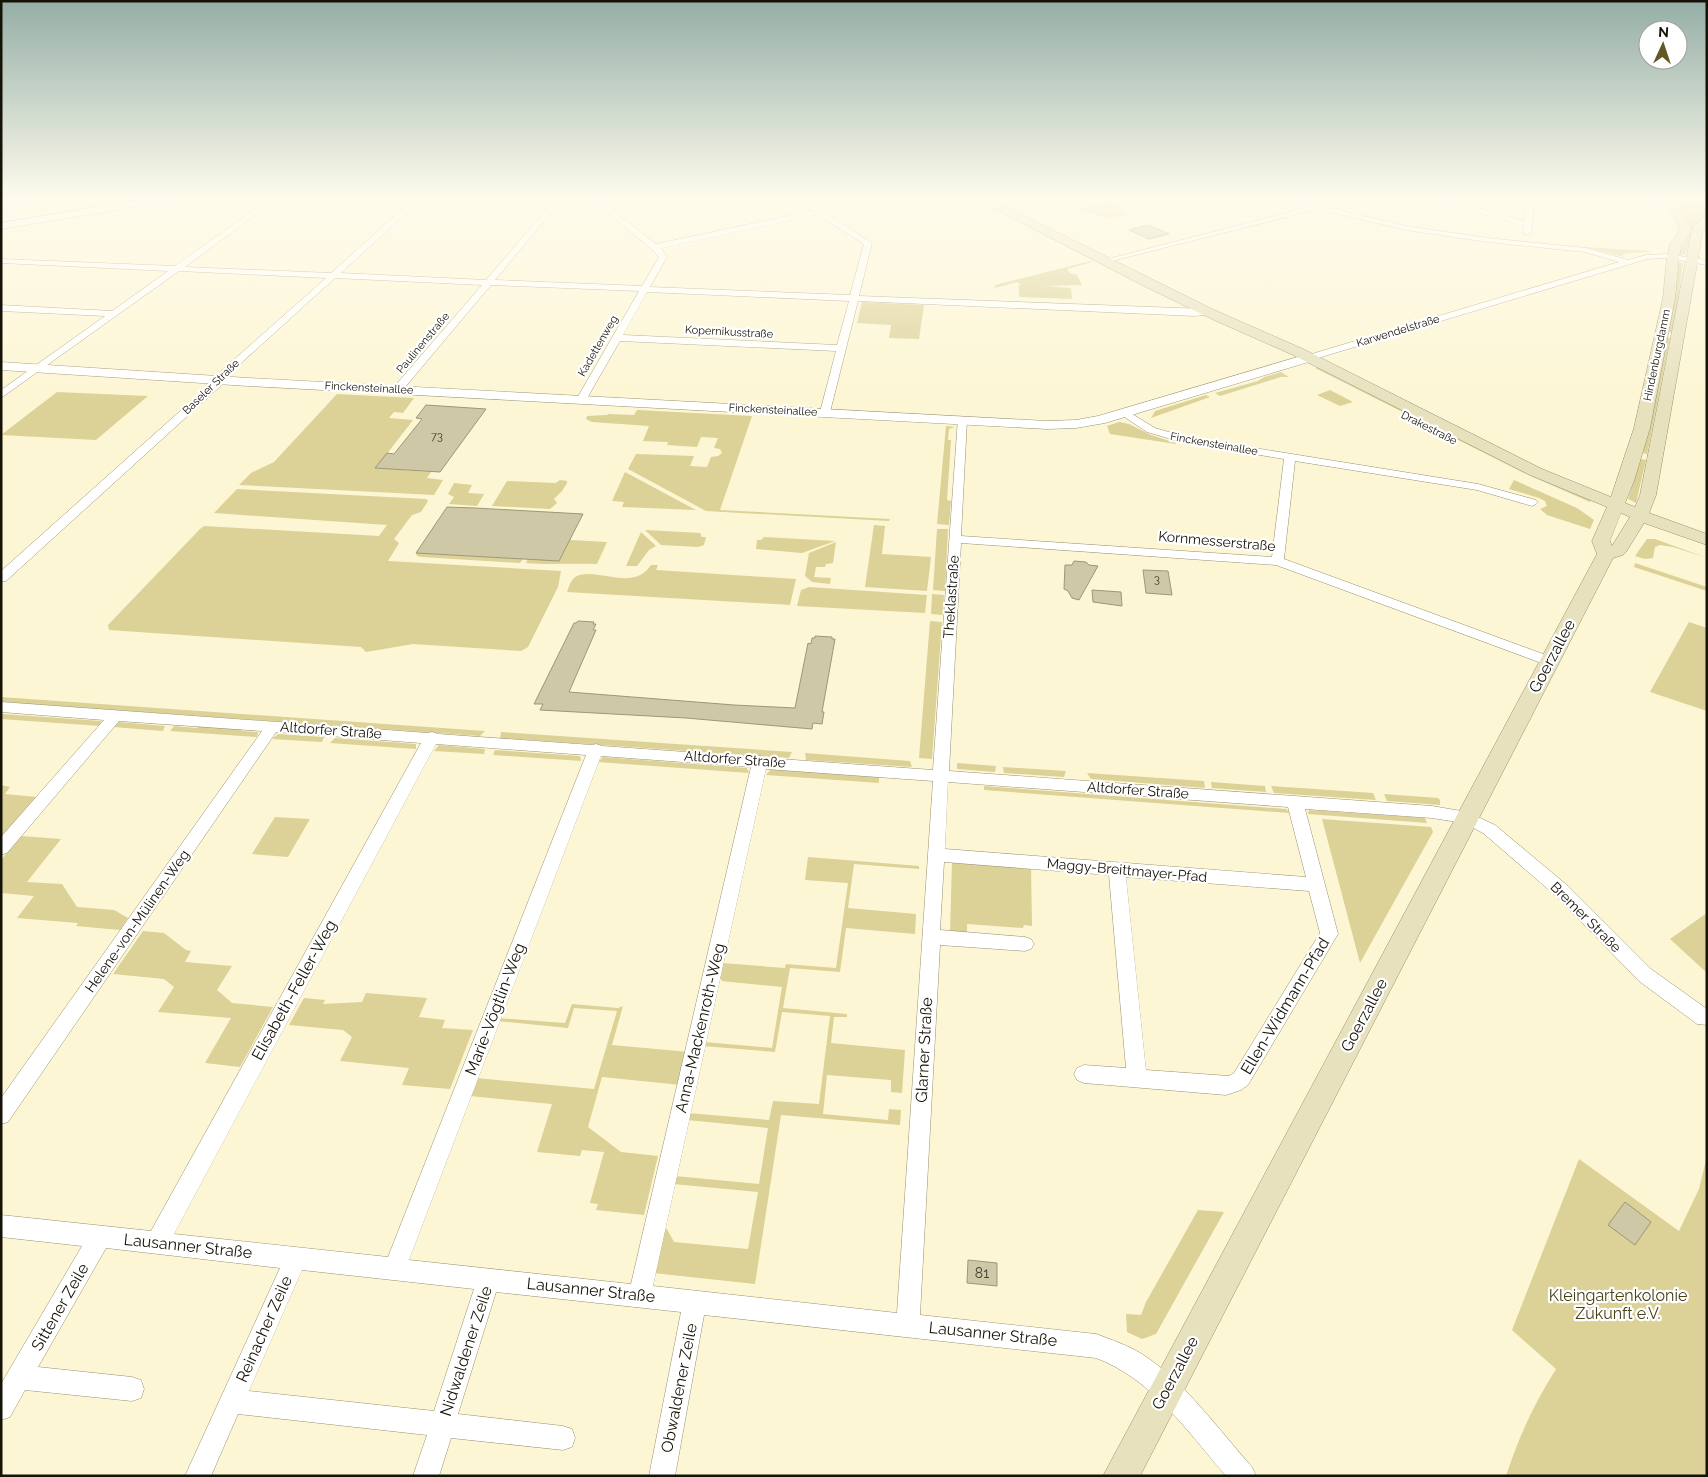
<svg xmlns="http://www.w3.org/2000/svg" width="1708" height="1477" viewBox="0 0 1708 1477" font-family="Raleway,sans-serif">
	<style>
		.green { fill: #dcd196 }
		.building { fill: #cec8a6; stroke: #9d9777 }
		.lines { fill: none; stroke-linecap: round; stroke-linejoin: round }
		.minor-casing { stroke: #979171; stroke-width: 1 }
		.tertiary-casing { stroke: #979171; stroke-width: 1 }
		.secondary-casing { stroke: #979171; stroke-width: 1 }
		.minor { fill: #fff; fill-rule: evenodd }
		.tertiary { fill: #fff; fill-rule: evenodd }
		.secondary { fill: #e7e1be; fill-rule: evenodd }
		.labels { text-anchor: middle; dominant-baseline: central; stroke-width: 4.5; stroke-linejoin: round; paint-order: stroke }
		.far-street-label { font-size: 11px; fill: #151207; stroke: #fff }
		.number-label { font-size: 11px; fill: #43402f }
		.street-label { font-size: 14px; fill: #151207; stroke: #fff }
		.near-number-label { font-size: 14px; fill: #43402f }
		.near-street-label { font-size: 16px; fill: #151207; stroke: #fff }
		.near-park-label { font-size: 16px; fill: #473f16; stroke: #fff }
	</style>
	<rect width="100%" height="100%" fill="#fdf6d4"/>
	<!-- green -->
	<path class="green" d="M1674,196H1707V214L1693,229L1685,255L1679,254L1689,233Z
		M1099,201L1110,202L1124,209L1118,211L1126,215L1106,219L1079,209L1103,204Z
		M1584,247L1649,251L1650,252C1641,253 1630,252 1622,255L1625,257H1624Z
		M1090,261L1093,262L1067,269L1070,273L1077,275L1082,285L1045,286L1071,288L1072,299L1019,297V285H1022L1017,282L995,288V285Z
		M1678,262L1683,263L1673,333L1669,332L1678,275Z
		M862,302L924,305L919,339L889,338L891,325L857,323Z
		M1666,337L1670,338L1647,454L1643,453Z
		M1318,367L1592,499L1590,502L1524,473L1315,368Z
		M1281,372L1289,377H1281L1220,396L1215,393L1258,381L1264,377Z
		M1330,390L1353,402L1340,406L1317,395Z
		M57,392L148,396L96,440L1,435Z
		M337,394L414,398L403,413L394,412L389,418L413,420L376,468L431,472L427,478L443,480L434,495L239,485L251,473L274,462Z
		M1206,395L1210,397L1151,418L1155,411Z
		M637,410L752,416L720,510L890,519L889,521L706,511L628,469L636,454L694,456L690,466L707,467L711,457L718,456L722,453L720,449L714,448L718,438L701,437L697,447L667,445L668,442L643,441L649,426L592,422L586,419L587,416L607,415L608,414L634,415Z
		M1119,422L1129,424L1151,435L1176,443V444L1110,434L1107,426Z
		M946,426L955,427L949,429L948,440H951L947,500L951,501L949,525L937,524Z
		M1641,459L1646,460L1636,503L1628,499Z
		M625,472L696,510L622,507L624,502L612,501Z
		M560,480L567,481V483L562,491L554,499L557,503L550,509L492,506L507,481L556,483Z
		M1514,480L1577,508L1594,520L1590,529L1547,515L1540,509L1547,506L1545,501L1539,498L1509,489Z
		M454,483L472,485L468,493L484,494L477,506L449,504L454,497L448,494Z
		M237,489L426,499L428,501L421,512L412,515L394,539L399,543L388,561L561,571L558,587L528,647L521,651L413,644L366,652L361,647L109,630L108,625L200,529L204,526L379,536L387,525L214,513Z
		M874,525L885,526L882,554L931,557L927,591L865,587Z
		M937,529H948L945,591L933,590Z
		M645,530L700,533L702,537H706L704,545L698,547L661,545Z
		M641,532L656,546L649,550L637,566H626Z
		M764,537L835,541L802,553L756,549L757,540H761Z
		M1647,539H1655L1707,558L1673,547L1660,545L1655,547L1653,558L1645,559L1635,556Z
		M570,540L607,542L597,564C572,563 550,565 526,563L528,559L559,561Z
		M836,542L833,563L826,564L825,567H816L814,577L831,578L830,584L812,582L805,576L809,553Z
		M416,553L523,559L520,563L422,557L417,556Z
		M1635,563L1707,587V591L1634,567Z
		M651,565H658L656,570L796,579L790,605L567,592C569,587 570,582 574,578C593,564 632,594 651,565Z
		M809,587L927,595L925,613L797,606L801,590Z
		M932,594L944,595L943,615L931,614Z
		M930,621L942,622L932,759L919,758Z
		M1689,622L1707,628V711L1650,692Z
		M1,697L485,731L480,736L1,702Z
		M3,714L101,721L100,726L1,719Z
		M119,722L165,726L163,731L113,727Z
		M201,725L240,728L242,731L258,732L257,737L170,731L174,726L196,728Z
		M501,732L792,752L789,758L500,738Z
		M278,734L324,737L322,742L272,739Z
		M335,738L416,744V749L330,743Z
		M439,745L485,749L484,754L434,751Z
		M495,750L580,756L581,761L493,755Z
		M805,753L910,761L912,767L806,760Z
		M603,757L747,768L749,773L598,762Z
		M957,763L996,766L995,772L957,769Z
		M1003,767L1066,771L1064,777L1004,773Z
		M771,769L879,777V783L766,775Z
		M1087,773L1204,781L1205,788L1091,779Z
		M1211,782L1265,786L1266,792L1212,788Z
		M1,785L10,787L5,794L37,797L1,839Z
		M984,786L1286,809L1290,813L984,790Z
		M1271,786L1373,793L1376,800L1274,793Z
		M1384,794L1438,798L1440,800V805L1387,801Z
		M1309,810L1425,818L1427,823L1308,814Z
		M275,817L310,819L288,857L252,854Z
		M1322,819L1431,827L1433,832L1360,963Z
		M21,836L61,839L27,882L62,884L77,907L114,910L128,918L120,930L76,926L78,923L17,918L34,896L1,893V860Z
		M808,857L919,866V869L854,864L848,908L916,914L915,934L846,928L840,972L790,968L783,1008L847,1014V1017H834L831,1043L905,1050L902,1093L891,1092V1080L827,1075L823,1114L888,1120L889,1109L901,1110L900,1125L781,1115L755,1284L653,1273L661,1229H667L674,1242L748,1249L758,1192L673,1184L675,1176L759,1184L768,1128L687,1120L688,1113L769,1120L773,1101L819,1104L830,1016L782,1012L775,1052L703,1046L704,1042L772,1048L782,987L721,981L722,979H718L722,963L785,968L786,964L836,968L848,883L805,880Z
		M952,861L1031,867L1032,926L1024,925L1023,928L967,924V935L950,934Z
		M1707,913V973L1670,939Z
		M143,931L164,933L186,950L191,951L185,962L232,966L217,990L232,1003L273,1007L240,1067L205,1063L231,1018L158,1012L174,987L164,979L113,974Z
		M366,993L427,998L419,1017L445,1020L442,1028L473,1030L450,1089L402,1085L409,1068L340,1061L352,1037L343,1030L289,1025L304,998L325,1000L323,1004L362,1002Z
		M572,1004L618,1008L623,1006L612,1045L689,1052L681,1085L602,1077L588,1127L621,1152L658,1156L644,1215L596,1210L598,1204L590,1203L604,1152L582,1150L580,1156L537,1152L552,1104L470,1096L476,1078L594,1089L617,1011L574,1008L568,1028L497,1021L498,1018L565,1023Z
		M1707,1156V1476H1506C1519,1436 1534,1404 1556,1369L1512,1330L1579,1159L1679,1231L1699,1189Z
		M1198,1210L1224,1212L1156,1334L1142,1339L1127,1332L1126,1314L1141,1315L1146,1302Z"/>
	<!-- building -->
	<path class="building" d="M1148,225L1169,234L1149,239L1129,230Z
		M426,405L486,409L440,472L375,468L387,453L394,454L422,419L416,418Z
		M447,507L475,508L583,514L559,561L416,553Z
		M1074,561L1086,562L1089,565L1098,566L1079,600L1072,598L1068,591L1064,589L1065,565H1072Z
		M1143,570L1168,571L1172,595L1146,593Z
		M1092,590L1121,592L1122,606L1093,602Z
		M578,621L594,622L593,624H596L593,630H596L569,692L734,705L795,708L808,643L811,644L812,638H815V636L832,637V639H835L822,712H824L822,724L813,723L812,729L686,718L540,710L543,704H534L574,623H576Z
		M1625,1202L1651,1222L1635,1245L1608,1225Z
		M968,1260L997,1263V1286L967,1283Z"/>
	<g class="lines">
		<!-- minor casing -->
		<g class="minor-casing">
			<path id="minor" d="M37,196H48L1,215V210Z
				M273,196H281L185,267L331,273L417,196H425L341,273L486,280L558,196H565L495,280L642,286L659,257L654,251L587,196H595L656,244L812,211L790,196H799L872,243L859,296L1206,309L1210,312L1206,315L1194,316L858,301L830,412L825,415L820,412L836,351L620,341L586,400L585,402H577L576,400L639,291L491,285L401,392H393V388L482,285L335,278L228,375L225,382L6,581L1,582V571L216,379L220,372L326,278L179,271L1,398V390L105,316L1,311V305L112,311L168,271L1,263V259L175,266ZM817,215L864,244L850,295L650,287L667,257L661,248ZM647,292L849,301L837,345L623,335Z
				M1277,196H1290L1346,212L1406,226L1488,238L1586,248L1628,260L1646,255L1666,254L1707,260V265L1666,258L1647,259L1308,361L1303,358L1305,356L1619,262L1585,252L1488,242L1406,230L1318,209L1104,263L1100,261L1310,207Z
				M1424,196H1437L1524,221L1527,196H1535L1531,233L1524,235V226Z
				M1593,196H1624L1671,201L1675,203L1671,205Z
				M1124,409L1155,428L1186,437L1478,484L1536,500L1538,502L1536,504L1532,506L1477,490L1295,461L1284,559L1554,658L1556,661L1554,664H1544L1276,565L961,543L949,771L1432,806L1467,812L1495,825L1568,886L1651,969L1707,1009V1025L1697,1024L1639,981L1556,896L1483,833L1464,823L1432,818L1305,809L1338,934L1248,1085L1241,1090L1226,1095L1084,1083L1077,1080L1074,1074L1077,1068L1084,1065L1126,1068L1109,875L944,862L940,930L1025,937L1031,939L1034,944L1031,949L1025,951L940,945L920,1315L1096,1334C1112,1340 1127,1345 1142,1354C1185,1382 1218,1429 1252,1467L1256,1476H1226C1188,1432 1152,1379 1096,1358L704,1315L675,1476H649L681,1312L496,1292L458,1414L563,1426L572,1429L575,1438L572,1447L563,1450L451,1438L439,1476H413L427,1435L238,1414L211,1476H185L280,1268L106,1248L38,1367L132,1377L141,1380L144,1389L141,1398L132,1401L25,1390L10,1417L1,1420V1384L82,1246L1,1237V1215L151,1231L421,743L276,732L8,1122L1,1124V1098L262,731L119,721L7,853L1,855V837L104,720L1,712V702L428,733L432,732L438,734L592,745L596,744L602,746L755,757L760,756L766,758L933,770L958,418H966L967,420L961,536L1272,557L1284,459L1181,442L1147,432L1120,414L1119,412ZM436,744L586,755L388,1257L174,1234ZM601,756L751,767L631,1284L409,1260ZM766,769L933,781L897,1313L653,1286ZM948,782L1288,807L1306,877L945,849ZM1126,877L1309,891L1320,933L1234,1073L1229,1076L1146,1070ZM302,1270L474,1289L434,1411L249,1391Z"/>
		</g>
		<!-- tertiary casing -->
		<g class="tertiary-casing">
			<path id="tertiary" d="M164,196H188L184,199L1,229V223Z
				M1308,354L1314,358L1312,361L1105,423L1076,428L1047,429L248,386L1,370V362L248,378L1047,421L1076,420L1098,416Z"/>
		</g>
		<!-- secondary casing -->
		<g class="secondary-casing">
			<path id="secondary" d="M970,196H984L1212,309L1303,349L1542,469L1611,497L1634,428L1663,298L1667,257L1670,244L1679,232V227L1664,196H1674L1691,227V232L1682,244L1679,257L1675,298L1650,428L1634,481L1625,503L1635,507L1640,495L1692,229L1703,217L1707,216V226L1703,230L1656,495L1649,513L1707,534V545L1644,523L1626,552L1623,555L1613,558L1140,1476H1103L1597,554L1592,541L1607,507L1530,475L1293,355L1214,320L1144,286ZM1621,513L1630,517L1612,546L1610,541Z"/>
		</g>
		<!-- minor -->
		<use href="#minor" class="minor"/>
		<!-- tertiary -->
		<use href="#tertiary" class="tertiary"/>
		<!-- secondary -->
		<use href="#secondary" class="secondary"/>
	</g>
	<!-- sky -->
	<linearGradient id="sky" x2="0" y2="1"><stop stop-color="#94aea6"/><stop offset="0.49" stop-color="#fefbec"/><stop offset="1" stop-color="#fefbec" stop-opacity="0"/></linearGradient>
	<rect width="1708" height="403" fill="url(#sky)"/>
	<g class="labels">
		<!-- far-street labels -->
		<g class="far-street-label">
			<text transform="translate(1398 331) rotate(-17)">Karwendelstraße</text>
			<text transform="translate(729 332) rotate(3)">Kopernikusstraße</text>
			<text transform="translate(423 343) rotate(-50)">Paulinenstraße</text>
			<text transform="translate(598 346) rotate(-60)">Kadettenweg</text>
			<text transform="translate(1657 355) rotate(-78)">Hindenburgdamm</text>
			<text transform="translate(211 387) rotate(-44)">Baseler Straße</text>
			<text transform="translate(369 388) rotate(3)">Finckensteinallee</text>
			<text transform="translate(773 410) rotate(3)">Finckensteinallee</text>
			<text transform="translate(1429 428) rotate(27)">Drakestraße</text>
			<text transform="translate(1214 444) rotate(10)">Finckensteinallee</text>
		</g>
		<!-- number labels -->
		<g class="number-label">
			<text x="437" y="436">73</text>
			<text x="1157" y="579">3</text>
		</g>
		<!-- street labels -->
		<g class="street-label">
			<text transform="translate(1217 541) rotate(5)">Kornmesserstraße</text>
			<text transform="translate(951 597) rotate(-86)">Theklastraße</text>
			<text transform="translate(331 730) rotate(4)">Altdorfer Straße</text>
			<text transform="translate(735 759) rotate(4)">Altdorfer Straße</text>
			<text transform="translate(1138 790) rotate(4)">Altdorfer Straße</text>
			<text transform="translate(1127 870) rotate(5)">Maggy-Breittmayer-Pfad</text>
			<text transform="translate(1586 917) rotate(45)">Bremer Straße</text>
			<text transform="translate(137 921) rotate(-55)">Helene-von-Mülinen-Weg</text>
		</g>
		<!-- near-number labels -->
		<g class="near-number-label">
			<text x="982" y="1273">81</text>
		</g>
		<!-- near-street labels -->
		<g class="near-street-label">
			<text transform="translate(1552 656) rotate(-62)">Goerzallee</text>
			<text transform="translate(294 990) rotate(-61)">Elisabeth-Feller-Weg</text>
			<text transform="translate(1285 1006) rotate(-59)">Ellen-Widmann-Pfad</text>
			<text transform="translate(495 1009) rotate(-69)">Marie-Vögtlin-Weg</text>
			<text transform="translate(1364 1015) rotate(-62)">Goerzallee</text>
			<text transform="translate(700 1028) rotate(-77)">Anna-Mackenroth-Weg</text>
			<text transform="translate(924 1050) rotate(-87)">Glarner Straße</text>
			<text transform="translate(188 1246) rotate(6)">Lausanner Straße</text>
			<text transform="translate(591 1290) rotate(6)">Lausanner Straße</text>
			<text transform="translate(60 1307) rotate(-60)">Sittener Zeile</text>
			<text transform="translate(264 1329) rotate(-66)">Reinacher Zeile</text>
			<text transform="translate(993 1334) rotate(6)">Lausanner Straße</text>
			<text transform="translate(466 1351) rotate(-72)">Nidwaldener Zeile</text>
			<text transform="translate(1175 1373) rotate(-62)">Goerzallee</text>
			<text transform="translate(679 1388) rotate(-79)">Obwaldener Zeile</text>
		</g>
		<!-- near-park labels -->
		<g class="near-park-label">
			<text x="1618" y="1295">Kleingartenkolonie<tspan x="1618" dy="18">Zukunft e.V.</tspan></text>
		</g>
	</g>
	<!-- border -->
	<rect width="1708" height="1477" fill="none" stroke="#151207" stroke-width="5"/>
	<!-- north arrow -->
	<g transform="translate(1663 45) rotate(3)"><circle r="24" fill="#ffffff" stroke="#a1a09c"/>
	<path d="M0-4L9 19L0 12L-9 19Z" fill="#615824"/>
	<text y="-8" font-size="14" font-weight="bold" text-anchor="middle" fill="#151207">N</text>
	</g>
</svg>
